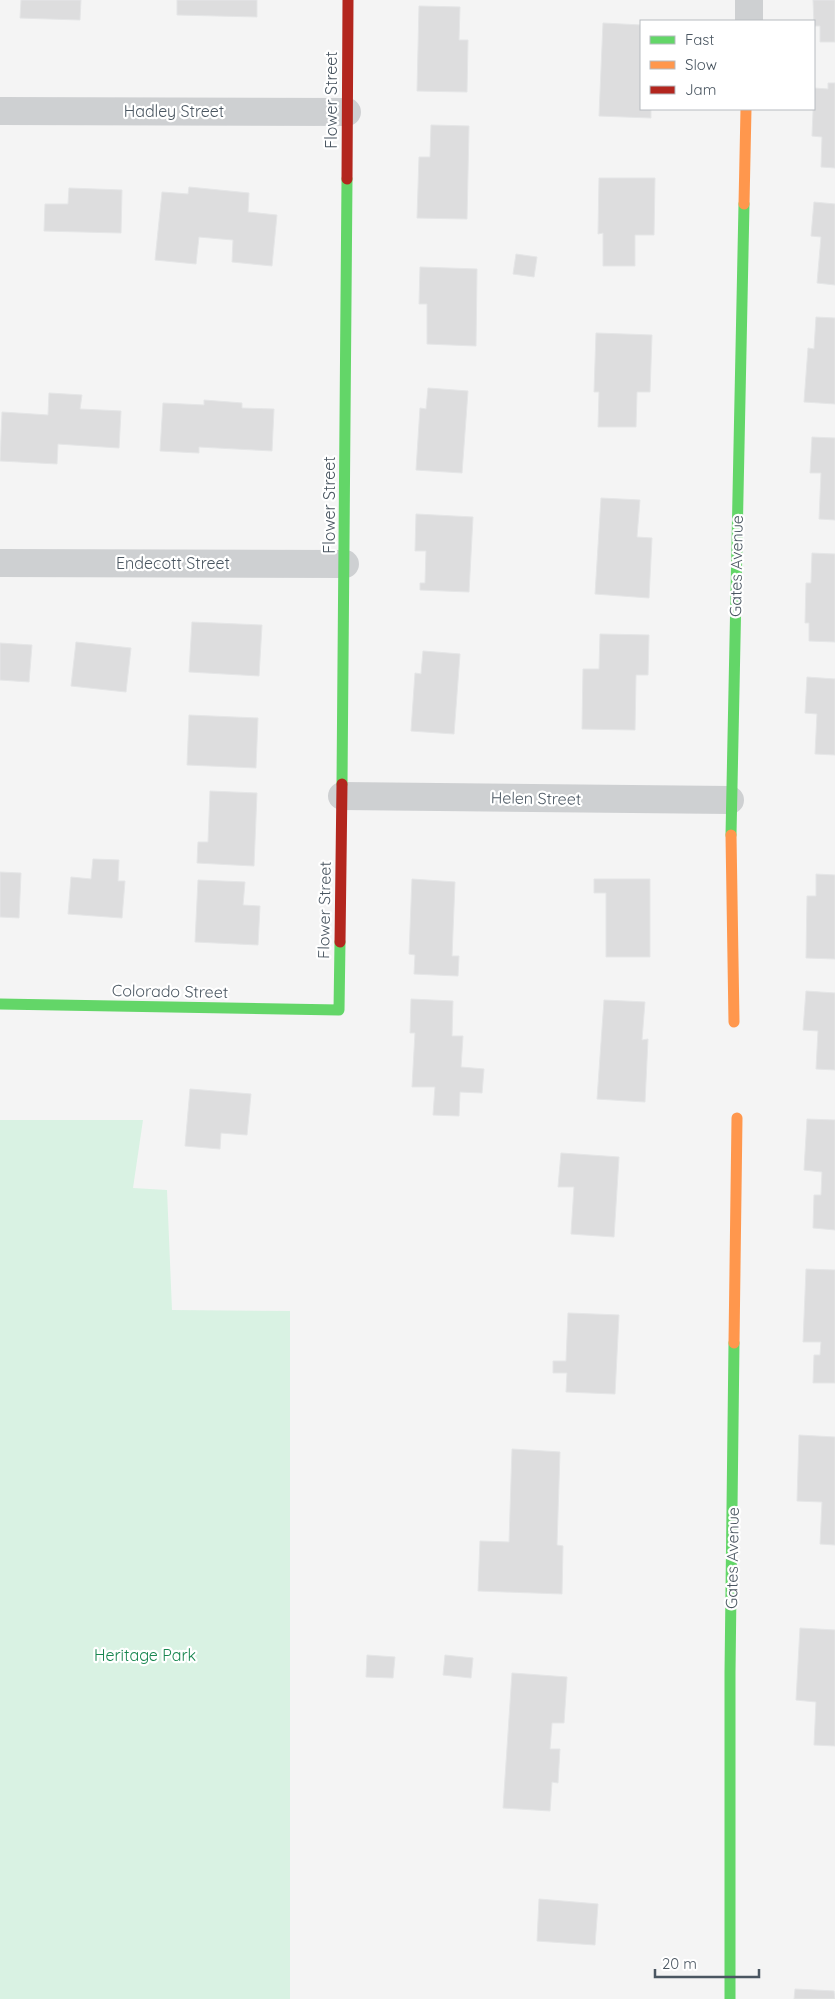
<svg xmlns="http://www.w3.org/2000/svg" width="835" height="1999" viewBox="0 0 835 1999" font-family="Quicksand,sans-serif">
	<style>
		.green { fill: #d9f2e3 }
		.building { fill: #ddddde; stroke: #e5e6e7 }
		.lines { fill: none; stroke-linecap: round; stroke-linejoin: round }
		.street { stroke: #ced0d2; stroke-width: 28 }
		.fast { stroke: #63d668; stroke-width: 11 }
		.slow { stroke: #ff974d; stroke-width: 11 }
		.jam { stroke: #b3261e; stroke-width: 11 }
		.labels { text-anchor: middle; dominant-baseline: central; stroke-width: 4.5; stroke-linejoin: round; paint-order: stroke }
		.street-label { font-size: 16px; fill: #4a5661; stroke: #fff }
		.park-label { font-size: 16px; fill: #17864f; stroke: #fff }
	</style>
	<rect width="100%" height="100%" fill="#f4f4f4"/>
	<!-- green -->
	<path class="green" d="M0,1120H143L133,1188L167,1190L172,1310L290,1311V1999H0Z"/>
	<!-- building -->
	<path class="building" d="M21,0H81L80,20L20,18Z
		M177,0H257V17L177,15Z
		M813,0H835V42H820V26H814Z
		M419,6L460,7L459,40H468L467,92L417,91Z
		M603,23L641,25V109H651V118L599,116Z
		M828,83H835V168L821,167L822,137L812,136L814,88L828,89Z
		M431,125L469,126L467,219L417,218L419,157H430Z
		M599,178H655L654,235H635V266H603V233L598,234Z
		M189,187L249,193L248,212L277,215L272,266L232,262L233,240L199,237L196,264L155,260L162,192L188,194Z
		M69,188L122,190L121,233L44,231L45,204H68Z
		M814,202L835,204V285L817,283L821,237L811,236Z
		M516,254L537,257L534,277L513,274Z
		M420,267L477,269L476,346L427,344V304H419Z
		M816,317L835,318V404L804,402L808,348L814,349Z
		M596,333L652,335L650,392H637L636,427H598L599,392H594Z
		M428,388L468,391L462,473L416,470L420,408L426,409Z
		M49,393L82,395L80,409L121,411L119,448L58,444L57,464L0,461L2,412L48,415Z
		M204,400L242,403V408L274,409L272,451L199,447V453L160,451L163,403L204,405Z
		M812,437L835,438V520L819,519L821,473H810Z
		M601,498L640,500L637,537L652,538L649,598L595,594Z
		M416,514L473,517L469,592L420,590V583H425L426,551H415Z
		M812,553L835,554V642L809,641V623H805L806,583H811Z
		M192,622L262,625L259,676L189,672Z
		M600,634L649,635L648,675H636L635,730L582,729L583,669H599Z
		M76,642L131,648L126,692L71,686Z
		M0,643L32,645L29,682L0,680Z
		M423,651L460,654L454,734L411,731L415,673L421,674Z
		M807,677L835,679V755L815,754L817,714L805,713Z
		M189,715L258,718L256,768L187,765Z
		M210,791L257,793L254,866L197,863L198,842H208Z
		M93,859L119,860L118,881H125L122,918L68,914L71,877L91,879Z
		M0,872L21,873L19,918L0,917Z
		M816,874L835,875V959L806,958L807,896H816Z
		M412,879L455,882L452,956H459L458,976L414,974L415,955L409,954Z
		M594,879H650V957H606V893H594Z
		M198,880L245,882L243,905L260,906L258,945L195,942Z
		M806,991L835,993V1070L816,1069L818,1031L803,1030Z
		M411,999L453,1001L452,1036H463L461,1067L484,1069L482,1093L460,1092L459,1116L433,1115L435,1087H412L415,1033H410Z
		M604,1000L645,1002L642,1040L648,1039L645,1102L597,1099Z
		M190,1089L251,1094L247,1135L221,1133L220,1149L185,1146Z
		M807,1119L835,1120V1230L813,1228L814,1195H821L822,1172L804,1170Z
		M561,1153L619,1157L614,1237L571,1234L574,1187H558Z
		M806,1269L835,1270V1383H813L814,1355H820L821,1342H803Z
		M568,1313L619,1315L615,1394L566,1392L567,1373H553V1361H566Z
		M799,1435L835,1437V1545L820,1544L822,1502L797,1501Z
		M512,1449L560,1452L557,1545L563,1546L562,1594L478,1591L480,1541L509,1542Z
		M800,1628L835,1630V1746L814,1745L816,1702L796,1700Z
		M367,1655L395,1657L393,1678L366,1677Z
		M445,1655L473,1658L471,1678L443,1675Z
		M512,1673L567,1677L564,1723H552L550,1749H560L558,1783L552,1782L550,1811L503,1808Z
		M539,1899L598,1904L595,1945L537,1941Z
		M795,1989L834,1991L835,1999H794Z"/>
	<g class="lines">
		<!-- street -->
		<path class="street" d="M749,21V0
			M0,111L347,112
			M0,563L345,564
			M342,796L730,800"/>
		<!-- fast -->
		<path class="fast" d="M342,784L347,179
			M731,835L744,204
			M0,1004L339,1010L340,942
			M730,1999V1673L734,1343"/>
		<!-- slow -->
		<path class="slow" d="M744,204L746,109
			M731,835L734,1022
			M734,1343L737,1118"/>
		<!-- jam -->
		<path class="jam" d="M347,179L348,0
			M340,942L342,784"/>
	</g>
	<g class="labels">
		<!-- street labels -->
		<g class="street-label">
			<text transform="translate(331 100) rotate(-90)">Flower Street</text>
			<text x="174" y="111">Hadley Street</text>
			<text transform="translate(329 505) rotate(-90)">Flower Street</text>
			<text x="173" y="563">Endecott Street</text>
			<text transform="translate(736 566) rotate(-89)">Gates Avenue</text>
			<text transform="translate(536 798) rotate(1)">Helen Street</text>
			<text transform="translate(324 910) rotate(-89)">Flower Street</text>
			<text transform="translate(170 991) rotate(1)">Colorado Street</text>
			<text transform="translate(732 1558) rotate(-89)">Gates Avenue</text>
		</g>
		<!-- park labels -->
		<g class="park-label">
			<text x="145" y="1655">Heritage Park</text>
		</g>
	</g>
	<!-- legend -->
	<rect x="640" y="20" width="175" height="90" fill="#ffffff" stroke="#b7bbc0"/>
	<rect x="650" y="36" width="25" height="8" fill="#63d668" stroke="#b7bbc0"/>
	<text x="685" y="45" font-size="15" fill="#4a5661">Fast</text>
	<rect x="650" y="61" width="25" height="8" fill="#ff974d" stroke="#b7bbc0"/>
	<text x="685" y="70" font-size="15" fill="#4a5661">Slow</text>
	<rect x="650" y="86" width="25" height="8" fill="#b3261e" stroke="#b7bbc0"/>
	<text x="685" y="95" font-size="15" fill="#4a5661">Jam</text>
	<!-- scale -->
	<path d="M655 1969v8h104v-8" fill="none" stroke="#4a5661" stroke-width="2.5"/>
	<text x="662" y="1969" font-size="15" fill="#4a5661" stroke="#ffffff" stroke-width="4" paint-order="stroke">20 m</text>
</svg>
